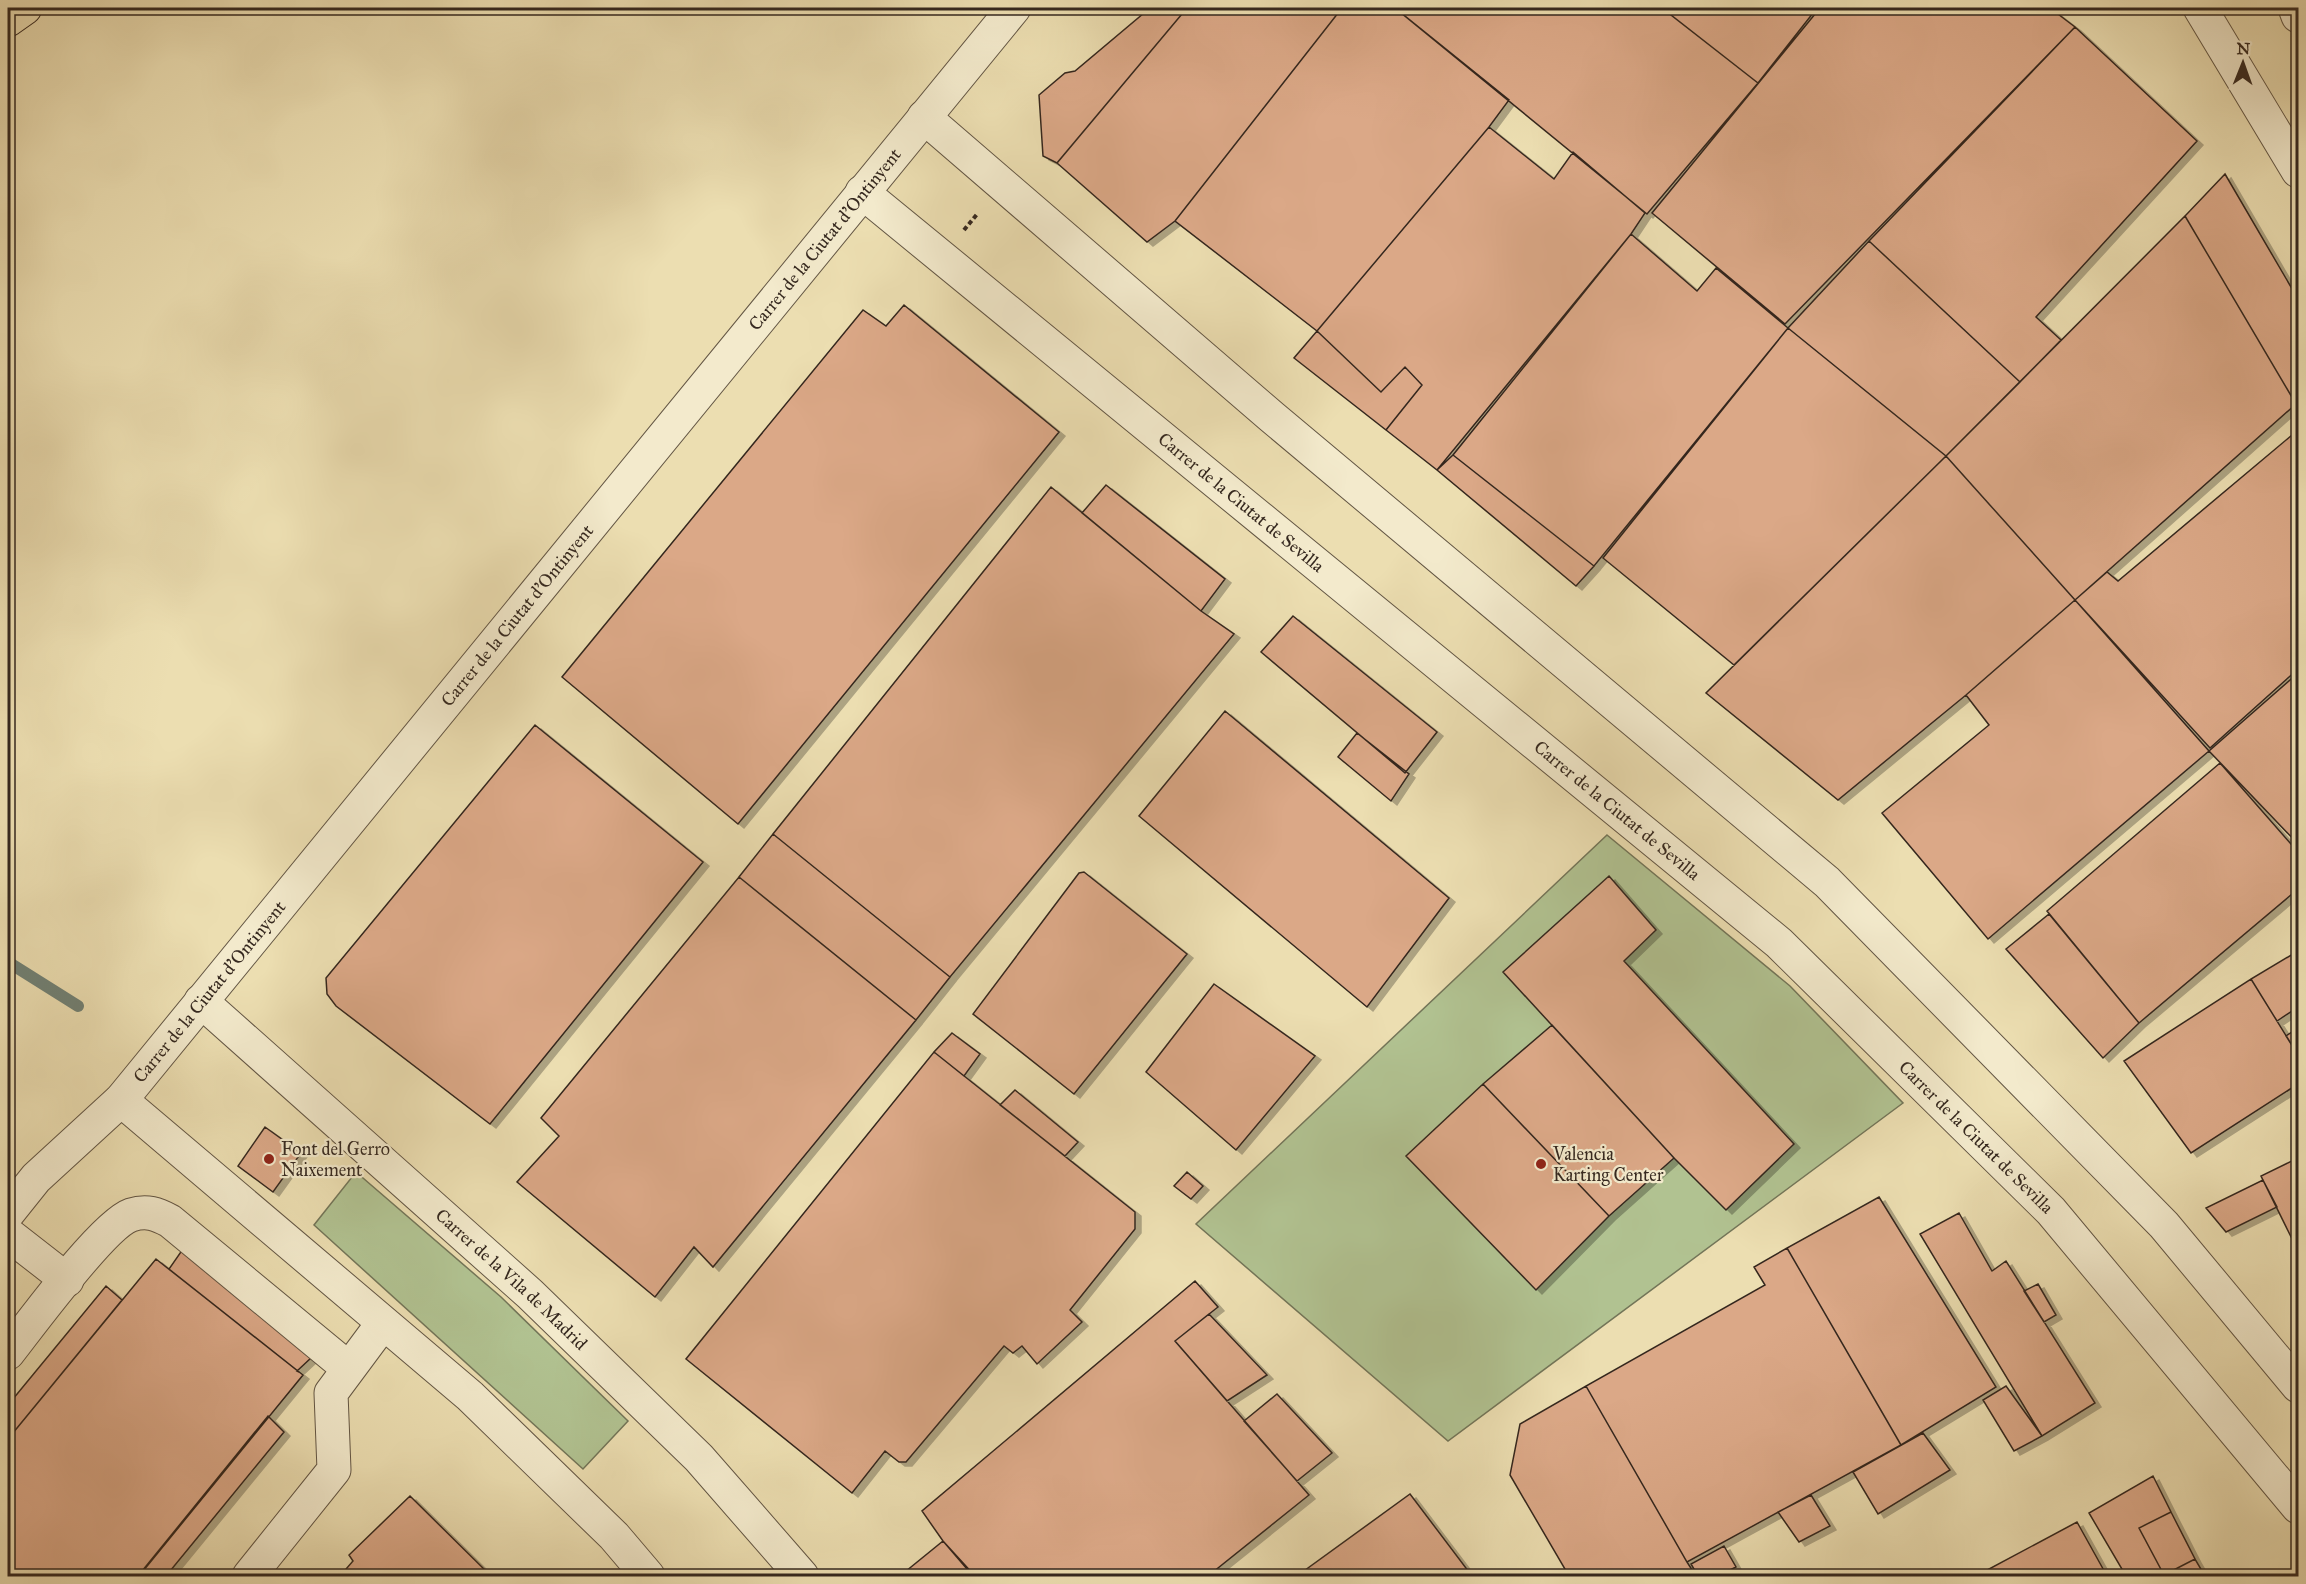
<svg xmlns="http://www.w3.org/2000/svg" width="2306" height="1584" viewBox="0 0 2306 1584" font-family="'IM FELL Great Primer',serif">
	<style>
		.green { fill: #b1c291; stroke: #737558; stroke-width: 1.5 }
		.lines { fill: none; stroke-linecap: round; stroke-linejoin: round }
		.stream { stroke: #718175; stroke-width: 12 }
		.building { fill: #dba887; stroke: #35281f; stroke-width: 1.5; filter: url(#shadow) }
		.minor-casing { stroke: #635644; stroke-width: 35 }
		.highway-casing { stroke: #35281f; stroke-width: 35 }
		.path { stroke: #35281f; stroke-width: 4; stroke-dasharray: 4.5 3; stroke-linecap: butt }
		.minor { stroke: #f3eacc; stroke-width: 33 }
		.highway { stroke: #ecdeb1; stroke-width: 33 }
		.poi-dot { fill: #8f2418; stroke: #f3eacc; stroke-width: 2 }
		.labels { text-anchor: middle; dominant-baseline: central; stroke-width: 4.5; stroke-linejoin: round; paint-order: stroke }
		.street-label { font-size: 18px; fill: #35281f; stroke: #f3eacc }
		.poi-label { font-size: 18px; fill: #35281f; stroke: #f3eacc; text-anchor: start }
	</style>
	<defs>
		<filter id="shadow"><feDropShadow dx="6" dy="4" stdDeviation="0" flood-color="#0004"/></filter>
	</defs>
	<rect width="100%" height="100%" fill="#ecdeb1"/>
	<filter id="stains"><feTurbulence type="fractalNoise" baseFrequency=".00333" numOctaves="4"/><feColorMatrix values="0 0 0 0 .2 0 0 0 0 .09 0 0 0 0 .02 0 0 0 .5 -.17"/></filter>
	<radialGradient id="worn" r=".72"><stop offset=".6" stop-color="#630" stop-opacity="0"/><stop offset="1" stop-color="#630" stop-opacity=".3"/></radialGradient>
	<!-- green -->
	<path class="green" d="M1607,835L1790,986L1903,1103L1448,1441L1196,1224Z
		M356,1172L501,1297L628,1421L583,1469L314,1225Z"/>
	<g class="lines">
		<!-- stream -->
		<path class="stream" d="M8,962L78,1006"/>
	</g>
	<!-- building -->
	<path class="building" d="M1150,8H1187L1057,163L1043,156L1039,95L1065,73L1075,71Z
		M1187,8H1342L1175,221L1147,242L1057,163Z
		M1342,8H1395L1509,100L1489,127L1317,331L1175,221Z
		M1395,8H1662L1758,83L1647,214Z
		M1662,8H1817L1758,83Z
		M1820,8H2050L2075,27L1785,324L1652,213Z
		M2075,27L2197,141L2036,317L2061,340L2020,382L1869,241Z
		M1489,127L1554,179L1573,152L1645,213L1631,234L1437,470L1386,430L1422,385L1405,367L1381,392L1317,331Z
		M2225,174L2298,299V401L2296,404L2185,216Z
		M2185,216L2296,404L2075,600L1946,456Z
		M1631,234L1697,291L1716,268L1788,328L1594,566L1453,455Z
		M1869,241L2020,382L1946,456L1788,328Z
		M904,305L1059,432L738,824L562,677L863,310L886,326Z
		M1788,328L1946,456L1734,665L1603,558Z
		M1317,331L1381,392L1405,367L1422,385L1386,430L1294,358Z
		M2298,430V669L2210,748L2075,600L2107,572L2118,581Z
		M1453,455L1594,566L1576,586L1437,470Z
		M1946,456L2075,600L1966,695L1838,800L1706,693Z
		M1106,485L1225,579L1201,611L1082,513Z
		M1051,487L1201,611L1234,634L950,977L773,834Z
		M2075,600L2209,751L1988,939L1882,813L1989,725L1966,695Z
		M1293,616L1437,732L1405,773L1261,652Z
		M2298,673V844L2209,751Z
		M1225,711L1449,898L1367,1007L1139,816Z
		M535,725L703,862L490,1124L336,1006L327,994L326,978Z
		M1357,733L1409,774L1391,801L1338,757Z
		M2220,763L2298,852V889L2139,1023L2047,911Z
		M773,834L950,977L916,1020L739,877Z
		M1084,872L1187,954L1074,1094L973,1014L1079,873Z
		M1609,876L1656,930L1624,961L1794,1144L1726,1210L1674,1158L1503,972Z
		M739,877L916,1020L713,1267L694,1247L655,1297L517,1182L559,1136L541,1118Z
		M2049,914L2139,1023L2103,1058L2006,949Z
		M2293,954L2298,962V1007L2277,1021L2251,979Z
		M2251,979L2298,1055V1084L2191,1153L2124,1061Z
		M1214,984L1315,1056L1236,1150L1146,1072Z
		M1552,1025L1674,1158L1609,1216L1483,1084Z
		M2298,1028V1055L2286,1036Z
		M952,1033L980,1054L964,1076L934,1052Z
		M934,1052L1135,1212V1229L1070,1310L1082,1322L1037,1364L1022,1346L1013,1353L1004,1346L906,1462H899L885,1451L852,1493L686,1359Z
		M1483,1084L1609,1216L1536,1290L1406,1156Z
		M1015,1090L1078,1142L1065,1156L1000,1105Z
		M265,1127L301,1153L273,1192L238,1166Z
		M2298,1158V1251L2261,1176Z
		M1187,1172L1203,1186L1191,1199L1174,1186Z
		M2263,1180L2277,1207L2226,1232L2206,1208Z
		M1879,1197L1996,1387L1901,1445L1787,1248Z
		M1959,1213L1992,1271L2006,1261L2095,1403L2042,1436L1920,1234Z
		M185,1246L312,1357L297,1371L299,1372L169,1269Z
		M1787,1248L1901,1445L1687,1562L1586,1386L1765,1285L1754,1267Z
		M156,1259L303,1375L139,1576H8V1439Z
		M1195,1281L1218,1307L1175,1341L1309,1495L1208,1576H975L943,1541L922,1511Z
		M2038,1284L2056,1315L2044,1322L2024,1291Z
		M106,1286L122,1300L8,1439V1405Z
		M1209,1314L1267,1375L1227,1401L1175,1341Z
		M1586,1386L1687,1562L1696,1576H1569L1510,1475L1520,1424Z
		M2006,1386L2042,1436L2014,1451L1983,1400Z
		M1277,1394L1332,1453L1297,1481L1244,1421Z
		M268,1416L284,1432L166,1576H138Z
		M1923,1433L1950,1470L1878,1514L1853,1472Z
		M2153,1476L2171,1512L2139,1528L2164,1575L2195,1559L2205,1576H2126L2089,1513Z
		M1410,1494L1472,1576H1297Z
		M1811,1495L1830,1526L1799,1542L1778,1512Z
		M410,1496L491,1576H340L353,1561L349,1555Z
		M2171,1512L2195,1559L2164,1575L2139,1528Z
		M2077,1522L2107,1576H1976Z
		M943,1541L973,1576H900Z
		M1724,1546L1736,1567L1718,1576H1698L1691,1564Z"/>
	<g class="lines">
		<!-- minor casing -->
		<g class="minor-casing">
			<g id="minor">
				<path d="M2200,8L2298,171"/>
				<path d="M2295,8L2298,16"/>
				<path d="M924,117L1272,417L1827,882L2164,1225L2298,1386"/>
				<path id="s1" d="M862,192L1779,943L2051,1211L2298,1507"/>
				<path id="s2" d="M201,1001L530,1294L699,1458L802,1576"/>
				<path d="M121,1100L470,1396L614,1536L648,1576"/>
				<path id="s3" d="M8,1213L36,1178L121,1100L1014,8"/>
				<path d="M8,1234L67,1280"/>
				<path d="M8,1353C30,1325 103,1225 131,1215C147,1210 157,1214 170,1221L348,1368"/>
				<path d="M249,1576L334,1470L331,1393L383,1323"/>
			</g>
		</g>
		<!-- highway casing -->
		<g class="highway-casing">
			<path id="highway" d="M8,20L25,8"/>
		</g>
		<!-- path -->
		<path class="path" d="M964,230L978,213"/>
		<!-- minor -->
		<use href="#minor" class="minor"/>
		<!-- highway -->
		<use href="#highway" class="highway"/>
	</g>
	<!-- markers -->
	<g class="poi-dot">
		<circle cx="269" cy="1159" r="6"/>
		<circle cx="1541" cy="1164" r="6"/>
	</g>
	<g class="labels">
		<!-- street labels -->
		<g class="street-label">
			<text stroke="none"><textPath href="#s3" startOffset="1272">Carrer de la Ciutat d'Ontinyent</textPath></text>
			<text stroke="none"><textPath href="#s1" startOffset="490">Carrer de la Ciutat de Sevilla</textPath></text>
			<text stroke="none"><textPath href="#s3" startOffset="786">Carrer de la Ciutat d'Ontinyent</textPath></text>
			<text stroke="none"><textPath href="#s1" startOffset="976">Carrer de la Ciutat de Sevilla</textPath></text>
			<text stroke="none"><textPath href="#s3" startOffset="300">Carrer de la Ciutat d'Ontinyent</textPath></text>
			<text stroke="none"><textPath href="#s1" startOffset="1462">Carrer de la Ciutat de Sevilla</textPath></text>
			<text stroke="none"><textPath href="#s2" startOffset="417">Carrer de la Vila de Madrid</textPath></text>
		</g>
		<!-- poi labels -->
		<g class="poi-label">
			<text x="281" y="1149">Font del Gerro<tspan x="281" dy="21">Naixement</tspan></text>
			<text x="1553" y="1154">Valencia<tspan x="1553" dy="21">Karting Center</tspan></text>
		</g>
	</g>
	<!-- margin -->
	<rect width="2306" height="1584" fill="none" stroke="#ecdeb1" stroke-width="30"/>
	<rect x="9" y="9" width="2288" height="1566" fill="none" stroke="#35281f" stroke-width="3"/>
	<rect x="15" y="15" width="2276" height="1554" fill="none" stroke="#35281f" stroke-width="1.5"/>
	<!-- north arrow -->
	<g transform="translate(2243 63) rotate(1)" stroke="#f3eacc" stroke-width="4.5" paint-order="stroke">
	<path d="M0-4.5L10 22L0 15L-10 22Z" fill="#35281f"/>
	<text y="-9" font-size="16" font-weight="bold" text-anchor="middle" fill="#35281f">N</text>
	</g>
	<rect width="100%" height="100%" filter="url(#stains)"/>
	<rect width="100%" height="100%" fill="url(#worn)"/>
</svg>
